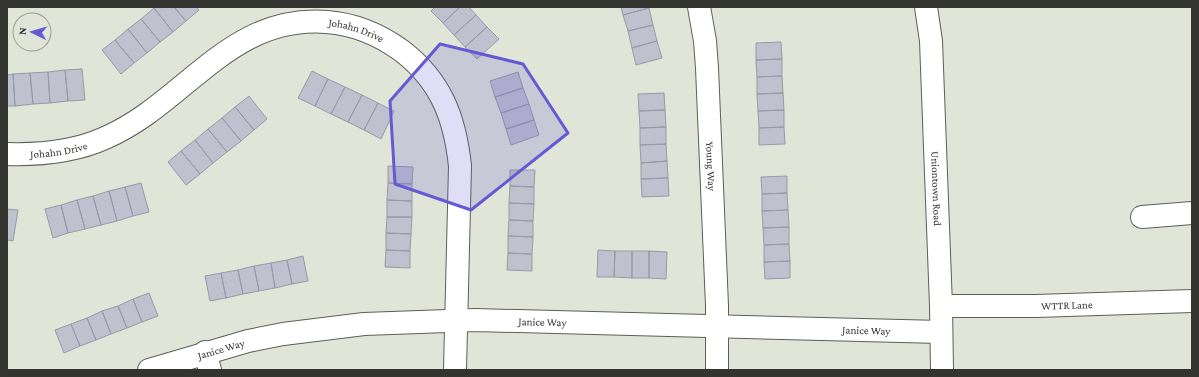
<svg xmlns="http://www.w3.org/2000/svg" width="1199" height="377" viewBox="0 0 1199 377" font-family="'Crimson Pro',serif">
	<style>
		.building { fill: #c0c1cf; stroke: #9899a6 }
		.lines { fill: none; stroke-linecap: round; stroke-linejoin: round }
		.minor-casing { stroke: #5c6054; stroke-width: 24 }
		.major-casing { stroke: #5c6054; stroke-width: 24 }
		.minor { stroke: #fff; stroke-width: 22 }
		.major { stroke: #fff; stroke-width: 22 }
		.marked { fill: #655ad3; fill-opacity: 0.2; stroke: #655ad3; stroke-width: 3; stroke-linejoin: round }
		.labels { text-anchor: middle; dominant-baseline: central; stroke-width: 4; stroke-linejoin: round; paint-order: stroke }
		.street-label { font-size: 11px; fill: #33342f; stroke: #e1e5d7 }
	</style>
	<rect width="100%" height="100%" fill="#e1e5d7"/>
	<!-- building -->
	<path class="building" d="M155,7H174L186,21L173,32L154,8Z
		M174,7H196L199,10L186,21Z
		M435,7H460L443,23L431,11Z
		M460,7H469L476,15L454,35L443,23Z
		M621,7H648L649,8L623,15Z
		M154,8L173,32L160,42L141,19Z
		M649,8L653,25L628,31L623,15Z
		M476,15L487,27L465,47L454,35Z
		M141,19L160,42L147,53L128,29Z
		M653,25L657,41L632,48L628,31Z
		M487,27L499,39L477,59L465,47Z
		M128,29L147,53L134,63L115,40Z
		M115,40L134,63L121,74L102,50Z
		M657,41L662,58L636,65L632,48Z
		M781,42L782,59L756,60V43Z
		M782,59V76L757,77L756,60Z
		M82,69L85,100L68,101L65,70Z
		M65,70L68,101L50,103L48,72Z
		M312,71L328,79L315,106L298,98Z
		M48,72L50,103L33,104L30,73Z
		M518,72L523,88L495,97L490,81Z
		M30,73L33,104L15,106L13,74Z
		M13,74L15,106H7V75Z
		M782,76L783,93L757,94V77Z
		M328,79L345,87L331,114L315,106Z
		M345,87L362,95L348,122L331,114Z
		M523,88L529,104L501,113L495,97Z
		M664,93L665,110L639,111L638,94Z
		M783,93L784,110L758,111L757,94Z
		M362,95L378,103L364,130L348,122Z
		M249,96L267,119L254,130L235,107Z
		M378,103L394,111L381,139L364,130Z
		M529,104L534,120L506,129L501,113Z
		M235,107L254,130L241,141L222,118Z
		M665,110L666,127L640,128L639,111Z
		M784,110V127L759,128L758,111Z
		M222,118L241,141L227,152L208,129Z
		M534,120L539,135L511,145L506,129Z
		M666,127V144L640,145V128Z
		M784,127L785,144L759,145V128Z
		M208,129L227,152L213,163L195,140Z
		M195,140L213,163L200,174L181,151Z
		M666,144L667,161L641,163L640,145Z
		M181,151L200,174L186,185L168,162Z
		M667,161L668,178L641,179V163Z
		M388,166L413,167L412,184L388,183Z
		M510,170H535L534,187L510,186Z
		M787,176V193L762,194L761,177Z
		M668,178L669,196L642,197L641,179Z
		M141,183L149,212L133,216L125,187Z
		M388,183L412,184V201L387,200Z
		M510,186L534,187V204L509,203Z
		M125,187L133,216L117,221L109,191Z
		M109,191L117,221L101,225L93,196Z
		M787,193L788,210L762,211V194Z
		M93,196L101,225L85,229L77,200Z
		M77,200L85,229L68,233L61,205Z
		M387,200L412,201V217H387Z
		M509,203L534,204L533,221L509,220Z
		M61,205L68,233L53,238L45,209Z
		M7,209L18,210L13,241L7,240Z
		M788,210L789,227L763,228L762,211Z
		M387,217H412L411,234L386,233Z
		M509,220L533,221V237L508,236Z
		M789,227V244L764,245L763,228Z
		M386,233L411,234L410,251L386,250Z
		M508,236L533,237L532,254L508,253Z
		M789,244L790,261L764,262V245Z
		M386,250L410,251V268L385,267Z
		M598,250L615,251L614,277H597Z
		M615,251H632V278L614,277Z
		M632,251H649V278H632Z
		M649,251L667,252L666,279L649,278Z
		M508,253L532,254V271L507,270Z
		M303,256L308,281L292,284L287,260Z
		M287,260L292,284L275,288L271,263Z
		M790,261V278L765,279L764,262Z
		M271,263L275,288L259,291L254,266Z
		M254,266L259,291L243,294L238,270Z
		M238,270L243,294L226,298L221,273Z
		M221,273L226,298L210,301L205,276Z
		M149,293L158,316L142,322L133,299Z
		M133,299L142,322L127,328L118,306Z
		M118,306L127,328L111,334L102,311Z
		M102,311L111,334L96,340L87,318Z
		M87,318L96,340L80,346L71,324Z
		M71,324L80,346L64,353L55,330Z"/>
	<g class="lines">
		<!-- minor casing -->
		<g class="minor-casing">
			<g id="minor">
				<path id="s1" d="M699,7L705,41L707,68L717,306V370"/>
				<path id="s2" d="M7,154C40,155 74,152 105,138C186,103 229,14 327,22C354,24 380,35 402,51C441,81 455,118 460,166L455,370"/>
				<path d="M1142,217L1192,213"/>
				<path id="s3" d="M941,306H1036L1192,301"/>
				<path d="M205,352L210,370"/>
				<path id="s4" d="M149,370L248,341L283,334L364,324L475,320L941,332"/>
			</g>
		</g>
		<!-- major casing -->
		<g class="major-casing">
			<g id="major">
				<path id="s5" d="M926,7L931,41L941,306L942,370"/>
			</g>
		</g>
		<!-- minor -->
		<use href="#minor" class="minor"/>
		<!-- major -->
		<use href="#major" class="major"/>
	</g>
	<!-- marked area -->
	<path class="marked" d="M440,44L523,64L568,133L471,210L395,184L390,101Z"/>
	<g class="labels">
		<!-- street labels -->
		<g class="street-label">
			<text stroke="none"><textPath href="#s2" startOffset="387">Johahn Drive</textPath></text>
			<text stroke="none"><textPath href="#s2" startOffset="52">Johahn Drive</textPath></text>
			<text stroke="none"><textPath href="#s1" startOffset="160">Young Way</textPath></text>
			<text stroke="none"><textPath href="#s5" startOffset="182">Uniontown Road</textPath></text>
			<text stroke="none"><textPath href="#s3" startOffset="126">WTTR Lane</textPath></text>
			<text stroke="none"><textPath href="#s4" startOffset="399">Janice Way</textPath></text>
			<text stroke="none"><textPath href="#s4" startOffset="723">Janice Way</textPath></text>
			<text stroke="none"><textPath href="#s4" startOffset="75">Janice Way</textPath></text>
		</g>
	</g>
	<!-- border -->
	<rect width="1199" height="377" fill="none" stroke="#33342f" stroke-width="16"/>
	<!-- north arrow -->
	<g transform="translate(32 32) rotate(275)"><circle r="19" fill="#e1e5d7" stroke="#9b9e94"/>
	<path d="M0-3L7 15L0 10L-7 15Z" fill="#655ad3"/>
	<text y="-6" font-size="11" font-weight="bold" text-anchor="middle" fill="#33342f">N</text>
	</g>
</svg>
